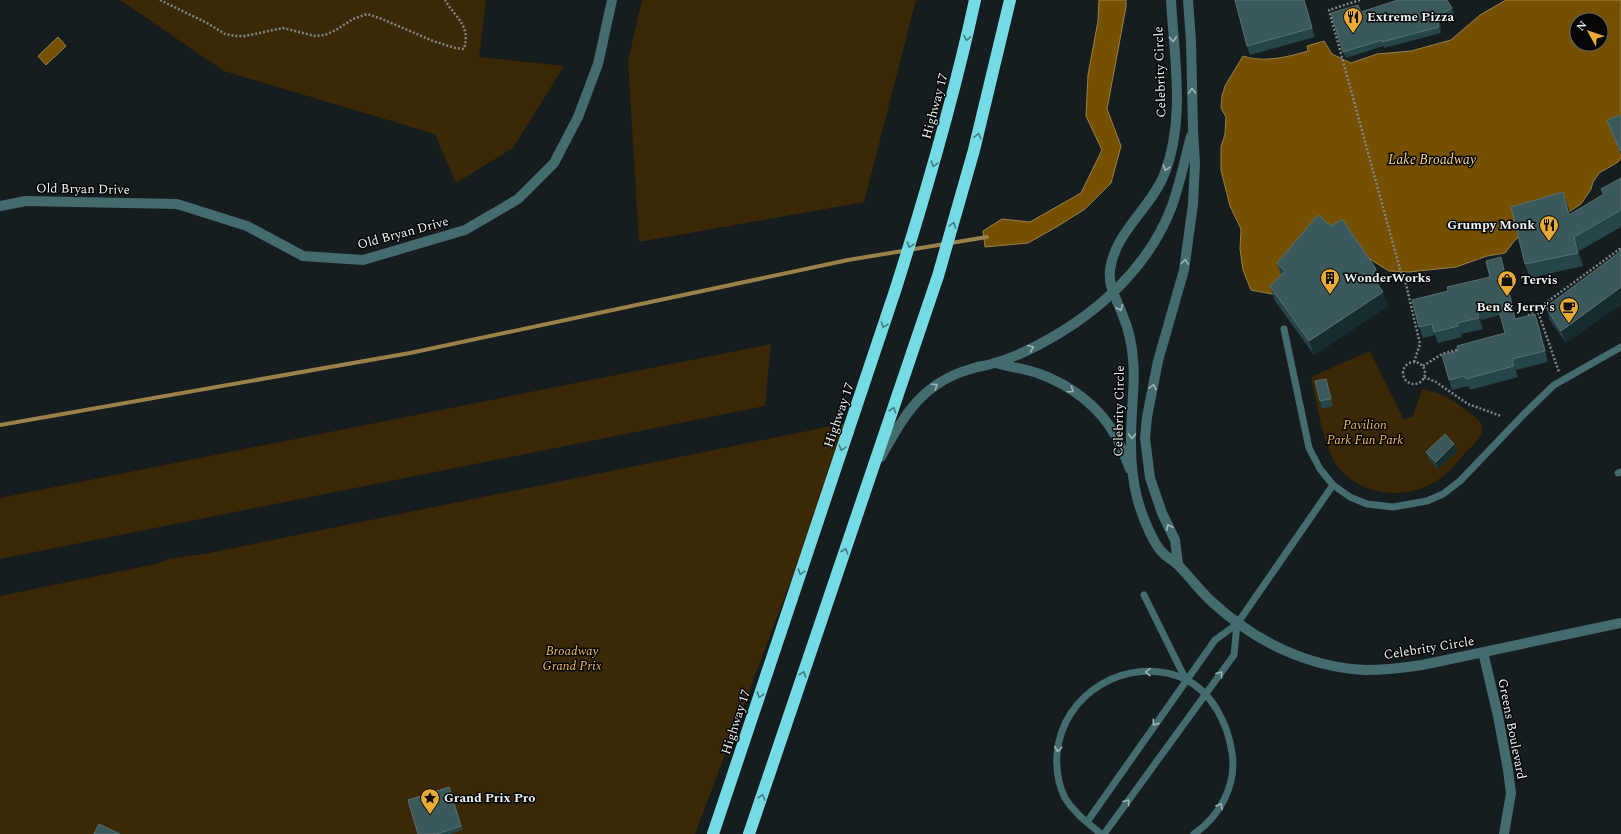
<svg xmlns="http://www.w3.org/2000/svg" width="1621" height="834" viewBox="0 0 1621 834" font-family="Spectral,serif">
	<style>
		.green { fill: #3b2806 }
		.water { fill: #755000; stroke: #998149; fill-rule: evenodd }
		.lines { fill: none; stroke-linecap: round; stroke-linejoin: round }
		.stream { stroke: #998149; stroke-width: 4 }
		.path { stroke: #808788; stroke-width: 2.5; stroke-dasharray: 2 2; stroke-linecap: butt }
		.lane { stroke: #446b6e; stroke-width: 7 }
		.street { stroke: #446b6e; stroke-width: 10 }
		.highway { stroke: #74dbe5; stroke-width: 12 }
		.wall { fill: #264548 }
		.shaded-wall { fill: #162d2f }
		.building { fill: #3b585a; stroke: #577072 }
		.oneway { stroke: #427c81 }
		.oneway2 { stroke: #a1b5b7 }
		.labels { text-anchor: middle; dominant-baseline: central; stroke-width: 3; stroke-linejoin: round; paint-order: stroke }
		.poi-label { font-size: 13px; font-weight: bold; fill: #edf2f3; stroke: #050707; text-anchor: start }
		.street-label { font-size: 13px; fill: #edf2f3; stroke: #050707 }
		.park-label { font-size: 13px; font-style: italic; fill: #f0b85c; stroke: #050707 }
		.water-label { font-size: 14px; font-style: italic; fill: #fed08a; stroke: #050707 }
	</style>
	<rect width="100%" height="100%" fill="#151d1e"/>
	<!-- green -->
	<path class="green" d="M120,0H486L479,57L564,66L513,148L456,183L435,134L224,71Z
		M642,0H916L864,202L639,242L628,61Z
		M771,344L765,406L0,559V498Z
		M1370,351L1404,420L1413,416L1422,389C1429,391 1438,392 1445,396C1453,401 1481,418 1482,426C1484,437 1472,446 1465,453C1458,461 1451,471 1442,477C1411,501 1363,498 1338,467C1323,447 1317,402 1311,377Z
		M851,422L695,834H0V596L156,564L169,559L204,554Z"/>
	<!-- water -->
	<path class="water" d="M1099,0H1126V7L1107,109L1121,146L1111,183L1085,209L1058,226L1028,243L985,247L983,231L1002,219L1030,222L1081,193L1102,150L1086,116L1088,75L1098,21Z
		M1506,0H1621V158L1618,162L1599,173L1593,182L1591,189L1581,204L1558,219L1531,228L1515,240L1505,253L1487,256L1456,267L1409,272L1389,271L1368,258L1272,294L1251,290L1243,270L1240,249L1241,229L1230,206L1221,170V147L1225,134L1226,117L1221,108L1222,96L1225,86L1243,56C1263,63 1288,57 1308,51L1307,46L1324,41L1332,54L1351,63L1377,54L1411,51L1451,40L1480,15ZM1577,20H1601V44H1577Z
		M58,37L66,46L46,65L38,56Z"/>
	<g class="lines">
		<!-- stream -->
		<path class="stream" d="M0,425L410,353L848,260L987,237"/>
		<!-- path -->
		<path class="path" d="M160,0L207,23L225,34L236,36H245L283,28L315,36L325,35L336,30L353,19L367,14L382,19L433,41L455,48L464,49C471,25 456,19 445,0
			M1360,0L1329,10L1401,273L1405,280L1420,344L1414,362
			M1537,309L1559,372
			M1525,318L1621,248
			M1403 373a11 11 0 1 1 22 0a11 11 0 1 1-22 0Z
			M1423,366L1442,354L1460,349
			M1424,377L1436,382L1468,404L1501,416"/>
		<!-- lane -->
		<path class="lane" d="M1284,329L1309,448L1320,469L1333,485L1350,497L1367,504L1393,507L1427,501L1443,494L1460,481L1525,413L1554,385L1621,347
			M1618,473L1621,472
			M1144,595L1186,680
			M1087,822L1215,640L1237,624L1333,485
			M1101,834C1088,823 1074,813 1065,798C1058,784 1056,769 1057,754C1062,693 1128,654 1185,679C1212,692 1228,724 1232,753C1237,785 1220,816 1194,834
			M1104,834L1234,655L1237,624"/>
		<!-- street -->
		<path class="street" d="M1171,0C1174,57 1186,120 1164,175C1150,209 1115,232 1110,270C1108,288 1117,299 1123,316C1128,328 1132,345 1133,359C1135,376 1133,394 1132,411C1130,444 1130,477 1140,508C1144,520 1153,542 1161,551C1166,557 1173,560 1178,565C1190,577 1199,590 1211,601C1253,640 1306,667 1365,670C1384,670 1403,668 1422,665L1621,623
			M0,206L26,201L177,204L247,226L303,256L363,260L465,230L518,199L554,163L578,117L598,64L612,0
			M995,363C1010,367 1026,369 1040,374C1070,385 1099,406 1115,435C1121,446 1125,457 1130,469
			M881,457C903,416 923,382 971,369C978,366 987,366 994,363C1010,359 1027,351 1042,343C1098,313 1149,267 1172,206C1180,183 1185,159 1191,136
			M1178,564L1175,540L1162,513L1150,478L1145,438L1147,417L1158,361L1184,270L1193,204L1195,163L1193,130L1191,41L1188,0
			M1483,652L1498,716L1508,770L1511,793L1504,834"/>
		<!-- highway -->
		<path class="highway" d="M713,834L896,288C926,193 954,97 975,0
			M749,834L938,276L974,150L1010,0"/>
	</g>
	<!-- wall -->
	<path class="wall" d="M1235,0H1305L1315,37L1250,55L1247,46Z
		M1452,8L1454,14L1440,22L1441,33L1384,48V46L1346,58L1343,52L1361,12Z
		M1621,115V155L1607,120Z
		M1621,178V227L1579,251L1583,266L1530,278L1525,264L1568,206L1570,214L1603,195L1601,189Z
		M1621,248V304L1566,343L1550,320L1546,307L1621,251L1620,249Z
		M1277,263L1376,269L1382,283L1379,287L1388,306L1314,355L1275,301L1270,286L1281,275Z
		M1504,268L1516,319L1535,314L1539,325L1548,362L1516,370L1518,377L1470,390L1468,386L1452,390L1449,380L1458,351L1505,333L1500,315L1481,320L1483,329L1461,334L1462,337L1438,343L1435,335L1423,338L1419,327L1448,291L1490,277Z
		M1328,386L1333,406L1322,409L1320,401Z
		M1454,444L1457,451L1438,469L1429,459L1426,452Z
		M449,787L463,830L450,834H418Z"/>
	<!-- shaded-wall -->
	<path class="shaded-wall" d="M1304,0H1305L1315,37L1312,28Z
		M1438,16L1440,22L1441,33L1439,27Z
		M1563,192L1568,206L1573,229L1569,215Z
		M1574,237L1579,251L1583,266L1578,253Z
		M1501,257L1504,268L1519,330L1515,319Z
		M1376,269L1382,283L1377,290L1372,276Z
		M1621,287V304L1566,343L1561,331Z
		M1383,292L1388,306L1314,355L1309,341Z
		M1477,309L1481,320L1483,329L1479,318Z
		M1535,314L1539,325L1548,362L1545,351Z
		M1512,359L1516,370L1518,377L1514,366Z
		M1454,444L1457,451L1438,469L1436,462Z"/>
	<!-- building -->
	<path class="building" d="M1235,0H1304L1312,28L1247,46Z
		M1398,0H1447L1452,8L1438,16L1439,27L1382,42V40L1343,52L1331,13L1358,5L1361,12Z
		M1621,115V150L1620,151L1607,120Z
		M1621,178V210L1574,237L1578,253L1525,264L1511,207L1563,192L1569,215L1604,194L1601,189Z
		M1318,215L1331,226L1342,219L1376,269L1372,276L1383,292L1309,341L1270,286L1285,271L1277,263Z
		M1621,248V287L1561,331L1546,307L1621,251L1620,249Z
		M1501,257L1515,319L1535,314L1545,351L1512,359L1514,366L1466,379L1464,376L1449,380L1442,355L1458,351L1457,346L1505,333L1497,304L1477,309L1479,318L1457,323L1458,326L1434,332L1432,324L1419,327L1412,300L1448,291L1447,287L1490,277L1486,261Z
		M1326,379L1331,399L1320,401L1315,381Z
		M1445,434L1454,444L1436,462L1426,452Z
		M449,787L461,826L437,834H418L408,800Z
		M99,824L120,834H94Z"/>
	<!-- one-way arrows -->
	<defs><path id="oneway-chevron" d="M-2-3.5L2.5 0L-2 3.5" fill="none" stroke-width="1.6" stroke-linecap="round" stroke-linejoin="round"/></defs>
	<g class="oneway">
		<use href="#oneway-chevron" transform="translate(967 38) rotate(102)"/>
		<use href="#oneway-chevron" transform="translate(978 136) rotate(-76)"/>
		<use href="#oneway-chevron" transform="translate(934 164) rotate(106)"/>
		<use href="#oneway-chevron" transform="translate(953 225) rotate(-73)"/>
		<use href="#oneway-chevron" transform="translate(910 245) rotate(107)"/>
		<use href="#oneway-chevron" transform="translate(884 325) rotate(109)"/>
		<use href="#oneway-chevron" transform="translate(893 410) rotate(-71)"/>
		<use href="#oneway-chevron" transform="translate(842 448) rotate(108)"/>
		<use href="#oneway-chevron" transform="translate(845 551) rotate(-71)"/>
		<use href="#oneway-chevron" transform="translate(801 572) rotate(108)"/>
		<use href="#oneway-chevron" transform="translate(803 674) rotate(-71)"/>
		<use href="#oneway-chevron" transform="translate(760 695) rotate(108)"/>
		<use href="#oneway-chevron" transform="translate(762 797) rotate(-71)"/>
	</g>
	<g class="oneway2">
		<use href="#oneway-chevron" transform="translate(1173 39) rotate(86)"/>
		<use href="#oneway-chevron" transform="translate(1192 91) rotate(-92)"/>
		<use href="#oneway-chevron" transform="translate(1166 168) rotate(108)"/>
		<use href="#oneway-chevron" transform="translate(1185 262) rotate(-83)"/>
		<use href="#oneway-chevron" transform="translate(1120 308) rotate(65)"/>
		<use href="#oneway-chevron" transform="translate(1031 348) rotate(-23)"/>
		<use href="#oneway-chevron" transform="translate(935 386) rotate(-34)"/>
		<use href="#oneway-chevron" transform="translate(1153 387) rotate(-78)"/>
		<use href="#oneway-chevron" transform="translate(1071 390) rotate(35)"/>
		<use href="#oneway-chevron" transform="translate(1132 436) rotate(90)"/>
		<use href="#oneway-chevron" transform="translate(1169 527) rotate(-115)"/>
		<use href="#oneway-chevron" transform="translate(1148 672) rotate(-178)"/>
		<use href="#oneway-chevron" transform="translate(1220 674) rotate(-54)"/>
		<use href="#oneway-chevron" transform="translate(1155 723) rotate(125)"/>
		<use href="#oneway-chevron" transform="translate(1058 749) rotate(97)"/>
		<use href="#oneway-chevron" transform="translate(1127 802) rotate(-54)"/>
		<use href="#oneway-chevron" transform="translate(1220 806) rotate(-61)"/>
	</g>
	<!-- icons -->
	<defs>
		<g id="restaurant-pin" transform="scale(1)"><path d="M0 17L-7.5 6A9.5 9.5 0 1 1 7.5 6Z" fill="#eaaa38" stroke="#050707"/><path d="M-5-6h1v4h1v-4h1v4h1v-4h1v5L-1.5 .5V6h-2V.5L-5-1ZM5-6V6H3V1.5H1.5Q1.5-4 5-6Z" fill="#111"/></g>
		<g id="building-pin" transform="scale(1)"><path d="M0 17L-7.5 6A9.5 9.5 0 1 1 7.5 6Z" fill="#eaaa38" stroke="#050707"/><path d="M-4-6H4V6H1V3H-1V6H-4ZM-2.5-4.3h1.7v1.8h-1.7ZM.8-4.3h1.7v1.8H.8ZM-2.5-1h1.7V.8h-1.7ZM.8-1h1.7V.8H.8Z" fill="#111"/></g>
		<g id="shop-pin" transform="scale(1)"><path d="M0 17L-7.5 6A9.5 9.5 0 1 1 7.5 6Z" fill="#eaaa38" stroke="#050707"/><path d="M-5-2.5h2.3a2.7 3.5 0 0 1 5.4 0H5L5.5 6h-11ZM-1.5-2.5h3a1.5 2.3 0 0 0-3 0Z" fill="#111"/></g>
		<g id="cafe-pin" transform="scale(1)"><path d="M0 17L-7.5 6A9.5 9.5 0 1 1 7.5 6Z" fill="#eaaa38" stroke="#050707"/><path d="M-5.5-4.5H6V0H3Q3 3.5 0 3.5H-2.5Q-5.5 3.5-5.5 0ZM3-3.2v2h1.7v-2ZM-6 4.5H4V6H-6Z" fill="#111"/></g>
		<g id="sight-pin" transform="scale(1)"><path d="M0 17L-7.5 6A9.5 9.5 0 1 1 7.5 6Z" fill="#eaaa38" stroke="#050707"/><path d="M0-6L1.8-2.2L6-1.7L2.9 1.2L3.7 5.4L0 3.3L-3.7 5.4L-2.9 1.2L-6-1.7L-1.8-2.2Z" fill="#111"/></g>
	</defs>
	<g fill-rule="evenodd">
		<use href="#restaurant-pin" x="1353" y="17"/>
		<use href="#restaurant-pin" x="1549" y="225"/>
		<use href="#building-pin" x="1330" y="278"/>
		<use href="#shop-pin" x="1507" y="280"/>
		<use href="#cafe-pin" x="1569" y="307"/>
		<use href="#sight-pin" x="430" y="798"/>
	</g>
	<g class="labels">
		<!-- poi labels -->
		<g class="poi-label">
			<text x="1367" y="17">Extreme Pizza</text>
			<text x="1535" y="225" text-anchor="end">Grumpy Monk</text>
			<text x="1344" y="278">WonderWorks</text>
			<text x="1521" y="280">Tervis</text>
			<text x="1555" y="307" text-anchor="end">Ben &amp; Jerry's</text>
			<text x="444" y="798">Grand Prix Pro</text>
		</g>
		<!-- street labels -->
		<g class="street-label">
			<text transform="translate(1160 72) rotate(-92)">Celebrity Circle</text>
			<text transform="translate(935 106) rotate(-75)">Highway 17</text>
			<text transform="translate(83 189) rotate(1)">Old Bryan Drive</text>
			<text transform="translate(403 233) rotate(-15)">Old Bryan Drive</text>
			<text transform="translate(1119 411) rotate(-89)">Celebrity Circle</text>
			<text transform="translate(839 415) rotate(-71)">Highway 17</text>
			<text transform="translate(1429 648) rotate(-9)">Celebrity Circle</text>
			<text transform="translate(736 722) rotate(-72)">Highway 17</text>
			<text transform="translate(1512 729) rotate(79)">Greens Boulevard</text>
		</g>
		<!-- park labels -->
		<g class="park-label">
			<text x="1365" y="425">Pavilion<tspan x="1365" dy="15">Park Fun Park</tspan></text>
			<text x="572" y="651">Broadway<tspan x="572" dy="15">Grand Prix</tspan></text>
		</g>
		<!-- water labels -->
		<g class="water-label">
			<text x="1432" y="159">Lake Broadway</text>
		</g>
	</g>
	<!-- north arrow -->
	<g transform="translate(1589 32) rotate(310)"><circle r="19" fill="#050707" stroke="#626565"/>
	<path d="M0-3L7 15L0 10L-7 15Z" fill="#eaaa38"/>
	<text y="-6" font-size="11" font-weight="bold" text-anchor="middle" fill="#edf2f3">N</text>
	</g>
</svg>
